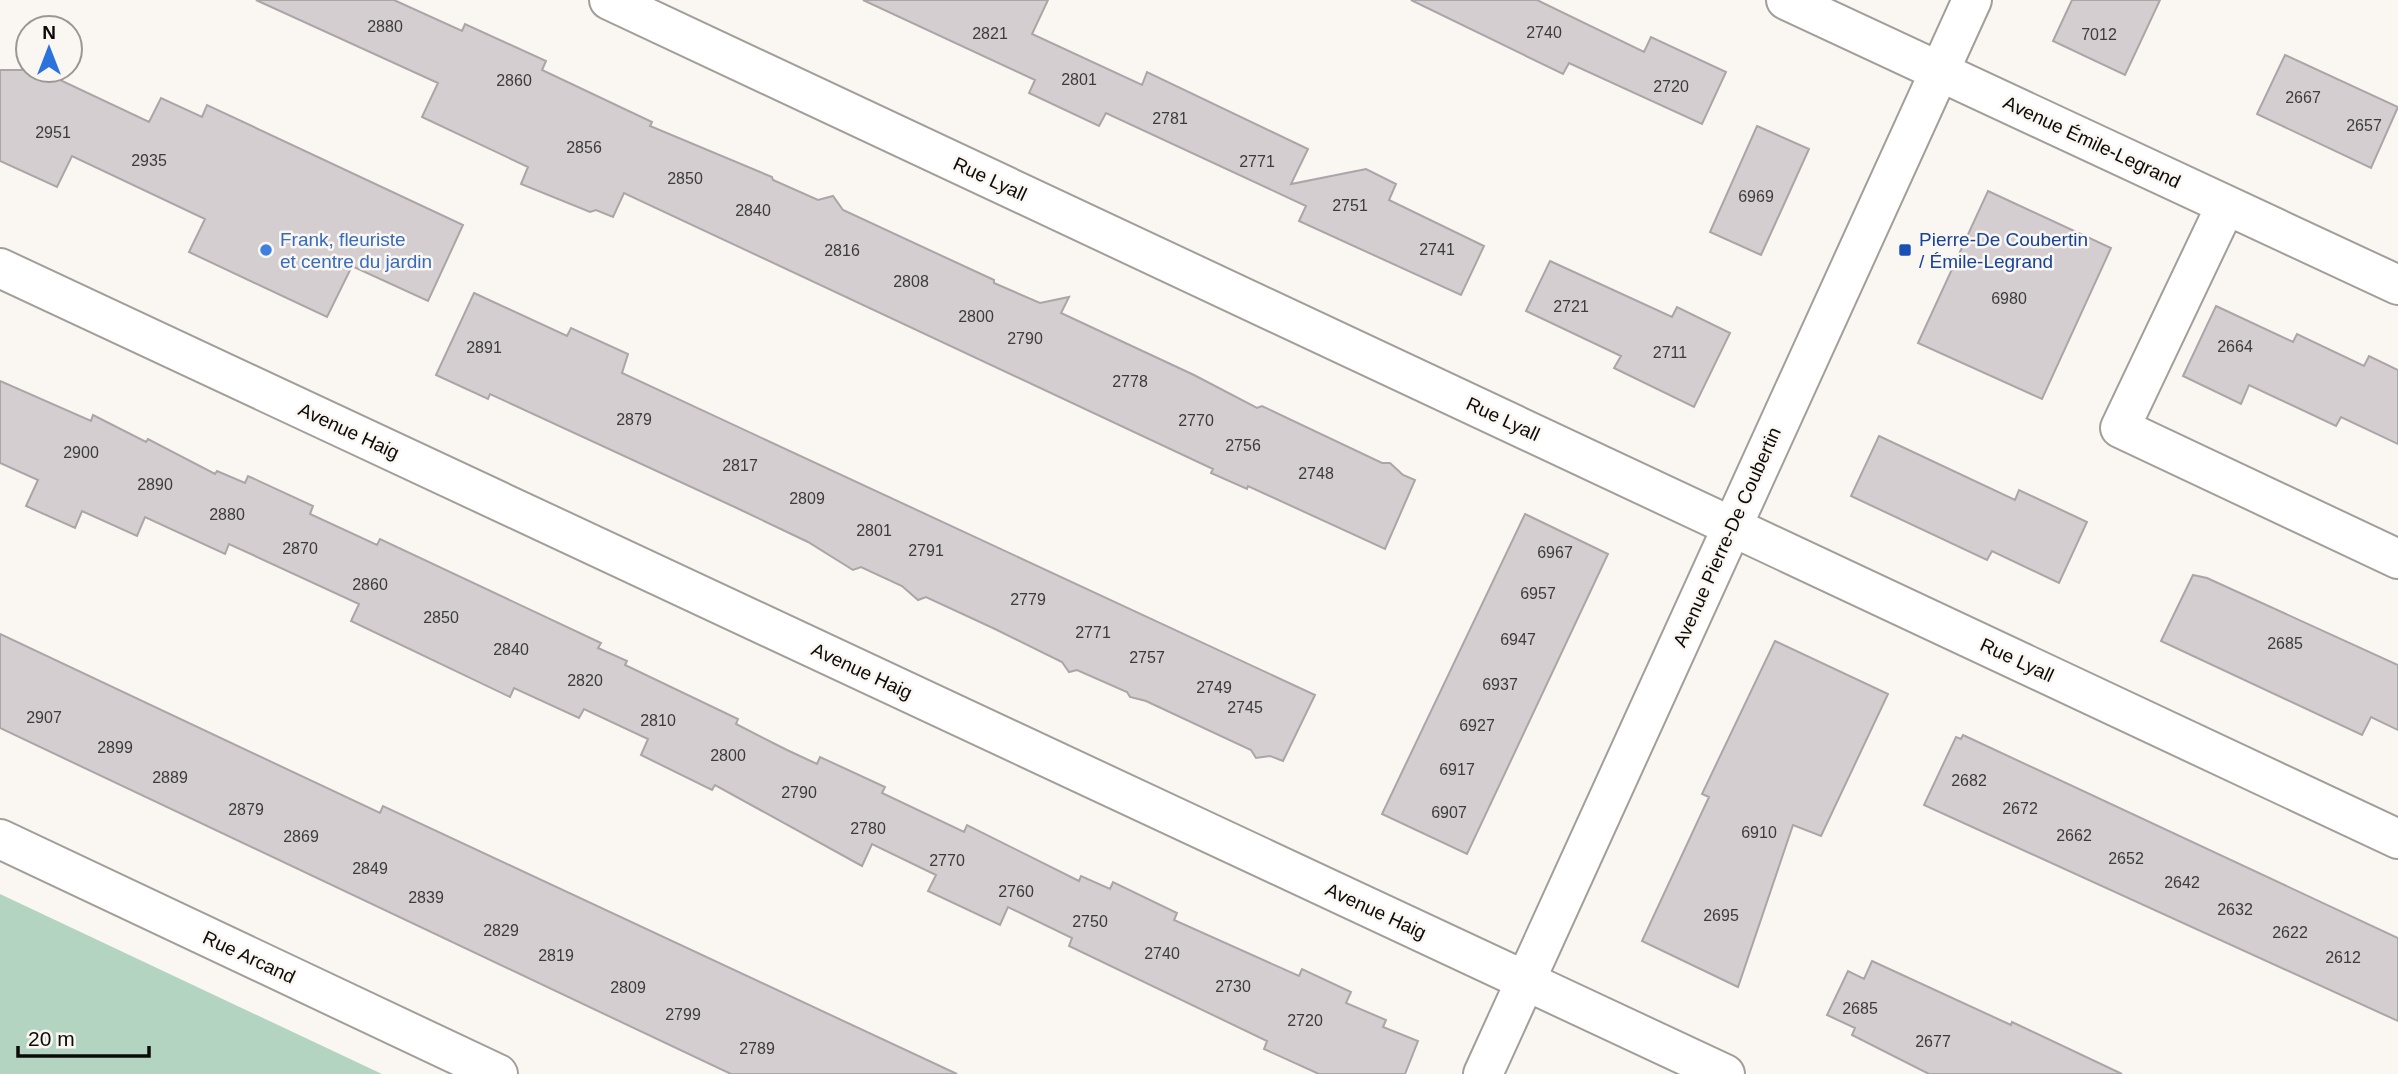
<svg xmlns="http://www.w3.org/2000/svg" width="2398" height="1074" viewBox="0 0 2398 1074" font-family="Helvetica,sans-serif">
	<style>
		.green { fill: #b3d4c1 }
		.building { fill: #d4ced0; stroke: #aca5a8; stroke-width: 2 }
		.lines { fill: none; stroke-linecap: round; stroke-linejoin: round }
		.minor-casing { stroke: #a29e99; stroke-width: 42 }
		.minor { stroke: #fff; stroke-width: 38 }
		.shop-dot { fill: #3f7fe0; stroke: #faf6f1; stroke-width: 2.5 }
		.transit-dot { fill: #1a4fb4; stroke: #faf6f1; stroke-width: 2.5 }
		.labels { text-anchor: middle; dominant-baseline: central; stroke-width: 5; stroke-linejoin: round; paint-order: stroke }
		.number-label { font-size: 16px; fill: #3e3c3b }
		.street-label { font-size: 19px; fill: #0c0b09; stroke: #faf6f1 }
		.shop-label { font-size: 19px; fill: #366cbe; stroke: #faf6f1; text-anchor: start }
		.transit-label { font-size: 19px; fill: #164399; stroke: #faf6f1; text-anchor: start }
	</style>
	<rect width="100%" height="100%" fill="#faf6f1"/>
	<!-- green -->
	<path class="green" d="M0,894L382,1074H0Z"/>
	<!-- building -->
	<path class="building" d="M256,0H394L462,31L465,24L546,61L542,70L652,122L650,126L772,177L773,180L818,200L833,196L843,210L994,280V283L1040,303L1069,297L1061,313L1194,375L1257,408L1262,406L1382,463H1390L1403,475L1415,480L1385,549L1248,486L1247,489L1211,473L1213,469L624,193L613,217L596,210L590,212L521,184L528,167L422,117L438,83Z
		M863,0H1048L1032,34L1142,85L1147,72L1308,149L1291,184L1366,169L1396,184L1389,200L1484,246L1461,295L1299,221L1306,206L1106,113L1099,126L1029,93L1035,80Z
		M1411,0H1537L1644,52L1651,37L1726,72L1702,124L1569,63L1563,74Z
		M2072,0H2160L2125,75L2053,41Z
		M2285,55L2398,107L2371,168L2257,114Z
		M0,70H39L149,122L161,98L202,117L207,105L463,225L428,301L352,266L327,317L189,252L205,219L72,156L57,187L0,161Z
		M1757,126L1809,149L1761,255L1710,232Z
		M1988,191L2111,248L2042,399L1918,343Z
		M1550,261L1672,317L1677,307L1730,333L1694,407L1614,368L1621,356L1526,311Z
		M474,293L567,336L571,328L628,354L622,373L1315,695L1283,761L1270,756L1256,758L1251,750L1146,701L1130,697L1127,692L1077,670L1069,672L1062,662L995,629L926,597L918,600L902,586L861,567L853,570L808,542L741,510L490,394L488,399L436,375Z
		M2216,306L2293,342L2297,334L2364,366L2369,356L2398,370V444L2341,417L2336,426L2249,385L2241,404L2183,376Z
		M0,381L91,421L93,415L146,442L148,439L215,474L217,471L245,483L248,476L313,506L310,514L377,545L380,539L601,643L598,648L627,661L625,665L738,719L736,724L787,750L817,764L820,757L885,787L882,793L964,832L967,825L1079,881L1081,876L1110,889L1113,882L1177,913L1174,920L1299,976L1302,969L1351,992L1346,1003L1386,1020L1383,1027L1418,1041L1405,1074H1319L1264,1049L1267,1041L1069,946L1072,938L1008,907L1000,925L928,891L936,875L872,844L862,866L715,785L712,790L641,755L648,739L584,709L579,718L514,688L510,697L351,621L359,604L229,544L225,554L145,517L137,536L82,511L75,528L26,506L38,480L0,463Z
		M1879,436L2015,500L2019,490L2087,522L2059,583L1992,551L1987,560L1851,496Z
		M1525,514L1608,554L1467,854L1382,814Z
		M2193,575L2207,578L2398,665V730L2371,717L2362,735L2161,641Z
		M0,634L380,813L383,806L957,1074H731L0,728Z
		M1775,641L1888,694L1821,836L1793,825L1738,987L1642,941L1709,797L1702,794Z
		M1963,735L2398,938V1021L1924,805L1956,737L1961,739Z
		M1872,961L2011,1025L2012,1022L2122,1074H1929L1852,1035L1855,1028L1827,1015L1848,971L1864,979Z"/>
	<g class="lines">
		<!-- minor casing -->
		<g class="minor-casing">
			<path id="minor" d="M609,0L2398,839
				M1786,0L2398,285
				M2226,205L2120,428L2398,559
				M0,268L1725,1074
				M0,839L498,1074
				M1483,1074L1972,0"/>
		</g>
		<!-- minor -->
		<use href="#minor" class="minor"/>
	</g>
	<!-- markers -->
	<circle class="shop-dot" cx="266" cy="250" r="7"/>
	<rect class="transit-dot" x="1898" y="243" width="14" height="14" rx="3.5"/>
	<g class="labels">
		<!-- number labels -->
		<g class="number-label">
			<text x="385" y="26">2880</text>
			<text x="1544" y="32">2740</text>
			<text x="990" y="33">2821</text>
			<text x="2099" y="34">7012</text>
			<text x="1079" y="79">2801</text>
			<text x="514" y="80">2860</text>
			<text x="1671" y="86">2720</text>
			<text x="2303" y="97">2667</text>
			<text x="1170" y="118">2781</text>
			<text x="2364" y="125">2657</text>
			<text x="53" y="132">2951</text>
			<text x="584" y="147">2856</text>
			<text x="149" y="160">2935</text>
			<text x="1257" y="161">2771</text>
			<text x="685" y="178">2850</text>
			<text x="1756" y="196">6969</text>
			<text x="1350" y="205">2751</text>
			<text x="753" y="210">2840</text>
			<text x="1437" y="249">2741</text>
			<text x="842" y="250">2816</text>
			<text x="911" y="281">2808</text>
			<text x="2009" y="298">6980</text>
			<text x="1571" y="306">2721</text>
			<text x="976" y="316">2800</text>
			<text x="1025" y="338">2790</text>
			<text x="2235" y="346">2664</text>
			<text x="484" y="347">2891</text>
			<text x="1670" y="352">2711</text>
			<text x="1130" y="381">2778</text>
			<text x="634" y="419">2879</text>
			<text x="1196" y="420">2770</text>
			<text x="1243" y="445">2756</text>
			<text x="81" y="452">2900</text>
			<text x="740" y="465">2817</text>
			<text x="1316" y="473">2748</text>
			<text x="155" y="484">2890</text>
			<text x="807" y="498">2809</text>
			<text x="227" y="514">2880</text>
			<text x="874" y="530">2801</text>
			<text x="300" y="548">2870</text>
			<text x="926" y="550">2791</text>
			<text x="1555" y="552">6967</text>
			<text x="370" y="584">2860</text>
			<text x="1538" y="593">6957</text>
			<text x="1028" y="599">2779</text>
			<text x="441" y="617">2850</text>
			<text x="1093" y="632">2771</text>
			<text x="1518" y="639">6947</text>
			<text x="2285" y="643">2685</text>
			<text x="511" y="649">2840</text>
			<text x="1147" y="657">2757</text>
			<text x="585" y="680">2820</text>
			<text x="1500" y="684">6937</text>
			<text x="1214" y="687">2749</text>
			<text x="1245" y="707">2745</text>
			<text x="44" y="717">2907</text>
			<text x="658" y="720">2810</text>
			<text x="1477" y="725">6927</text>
			<text x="115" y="747">2899</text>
			<text x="728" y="755">2800</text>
			<text x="1457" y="769">6917</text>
			<text x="170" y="777">2889</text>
			<text x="1969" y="780">2682</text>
			<text x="799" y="792">2790</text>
			<text x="2020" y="808">2672</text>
			<text x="246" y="809">2879</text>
			<text x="1449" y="812">6907</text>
			<text x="868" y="828">2780</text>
			<text x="1759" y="832">6910</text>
			<text x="2074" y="835">2662</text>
			<text x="301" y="836">2869</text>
			<text x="2126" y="858">2652</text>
			<text x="947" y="860">2770</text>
			<text x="370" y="868">2849</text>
			<text x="2182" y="882">2642</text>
			<text x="1016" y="891">2760</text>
			<text x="426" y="897">2839</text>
			<text x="2235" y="909">2632</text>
			<text x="1721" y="915">2695</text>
			<text x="1090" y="921">2750</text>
			<text x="501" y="930">2829</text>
			<text x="2290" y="932">2622</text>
			<text x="1162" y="953">2740</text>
			<text x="556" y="955">2819</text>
			<text x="2343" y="957">2612</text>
			<text x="1233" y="986">2730</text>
			<text x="628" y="987">2809</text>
			<text x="1860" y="1008">2685</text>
			<text x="683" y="1014">2799</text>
			<text x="1305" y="1020">2720</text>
			<text x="1933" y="1041">2677</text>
			<text x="757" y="1048">2789</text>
		</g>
		<!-- street labels -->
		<g class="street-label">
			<text transform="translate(2092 142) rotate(25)">Avenue Émile-Legrand</text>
			<text transform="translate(990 179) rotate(25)">Rue Lyall</text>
			<text transform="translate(1503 419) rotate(25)">Rue Lyall</text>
			<text transform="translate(349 431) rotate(25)">Avenue Haig</text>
			<text transform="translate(1727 537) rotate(-66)">Avenue Pierre-De Coubertin</text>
			<text transform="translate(2017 660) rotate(25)">Rue Lyall</text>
			<text transform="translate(862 671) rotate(25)">Avenue Haig</text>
			<text transform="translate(1376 911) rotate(25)">Avenue Haig</text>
			<text transform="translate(249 957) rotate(25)">Rue Arcand</text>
		</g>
		<!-- shop labels -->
		<g class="shop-label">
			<text x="280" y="239">Frank, fleuriste<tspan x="280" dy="22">et centre du jardin</tspan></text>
		</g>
		<!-- transit labels -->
		<g class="transit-label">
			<text x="1919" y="239">Pierre-De Coubertin<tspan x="1919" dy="22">/ Émile-Legrand</tspan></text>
		</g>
	</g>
	<!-- north arrow -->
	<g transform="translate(49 49)"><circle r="33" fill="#faf6f1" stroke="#9b9894" stroke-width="2"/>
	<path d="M0-5L12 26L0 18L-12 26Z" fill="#2b72de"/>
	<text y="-10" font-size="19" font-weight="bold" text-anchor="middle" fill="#0c0b09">N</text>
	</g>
	<!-- scale -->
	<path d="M18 1046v10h131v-10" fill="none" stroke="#0c0b09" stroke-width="3.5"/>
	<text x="28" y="1046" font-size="21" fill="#0c0b09" stroke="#faf6f1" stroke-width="5" paint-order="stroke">20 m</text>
</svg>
